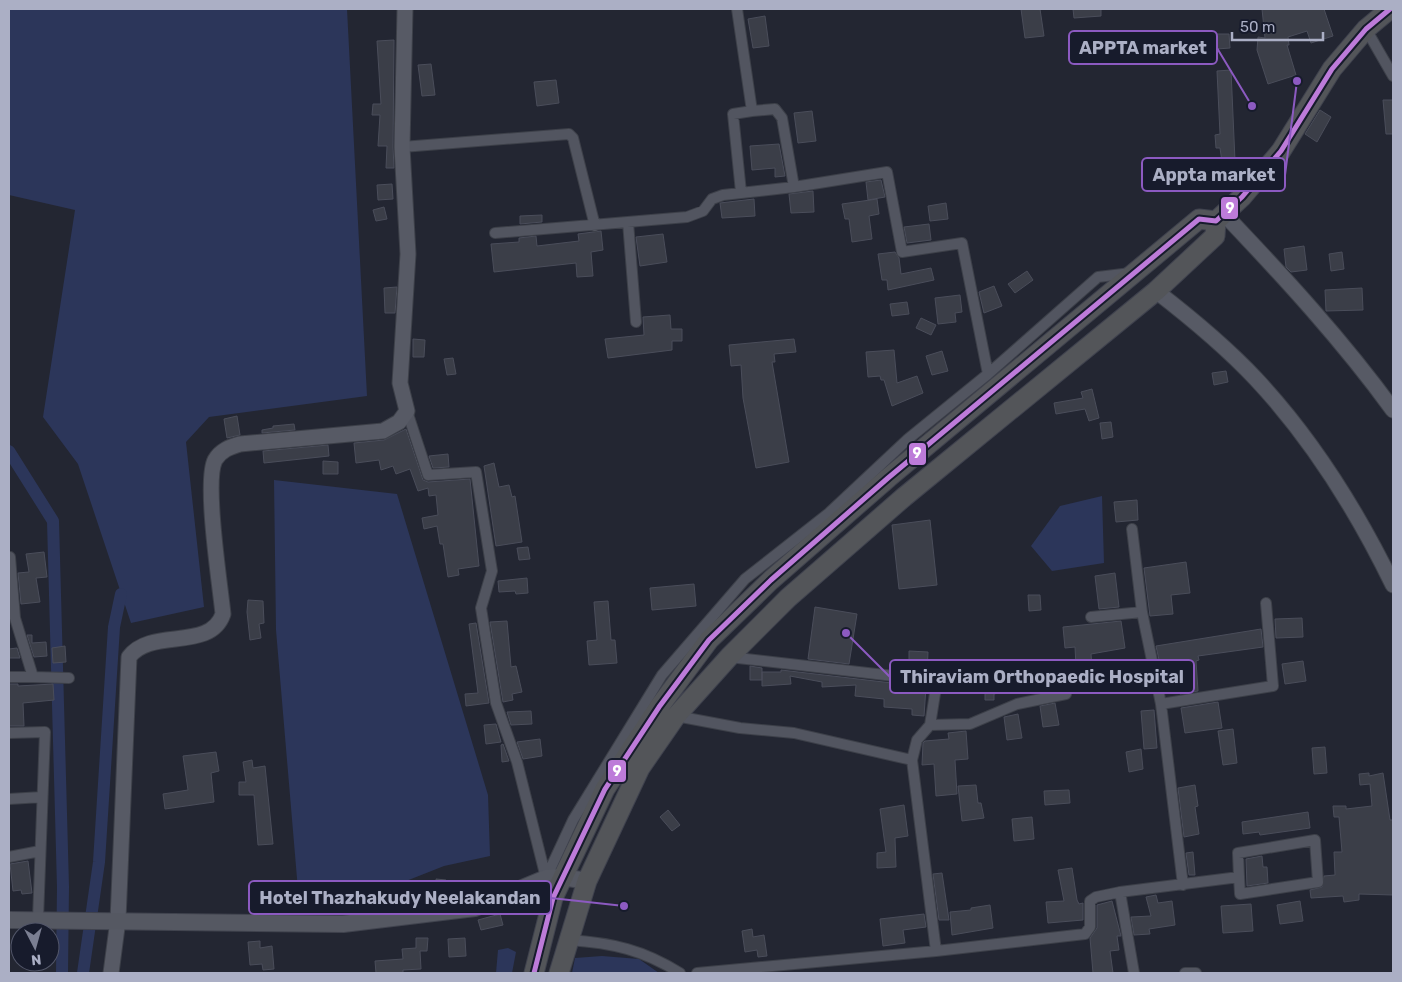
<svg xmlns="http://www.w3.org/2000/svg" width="1402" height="982" viewBox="0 0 1402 982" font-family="Rubik,sans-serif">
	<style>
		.water { fill: #2c365a }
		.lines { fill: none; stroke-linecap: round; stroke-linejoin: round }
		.canal { stroke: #2c365a; stroke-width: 12 }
		.building { fill: #3b3e48; stroke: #4a4d5a }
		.street-casing { stroke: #3d4049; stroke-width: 12 }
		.secondary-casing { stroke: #3d4049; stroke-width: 17 }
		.primary-casing { stroke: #40434e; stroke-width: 18 }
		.highway-casing { stroke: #3f424e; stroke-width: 21 }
		.street { stroke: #525560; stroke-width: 10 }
		.secondary { stroke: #575a65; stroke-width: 15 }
		.primary { stroke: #555862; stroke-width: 16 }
		.highway { stroke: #535559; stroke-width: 19 }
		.bus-1-casing { stroke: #171b2c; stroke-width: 9 }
		.bus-1 { stroke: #bd7bd9; stroke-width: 5 }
		.leader { fill: none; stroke: #8c5ac1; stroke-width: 2 }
		.callout-dot { fill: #8c5ac1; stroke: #171b2c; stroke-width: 2 }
		.callout { fill: #171b2c; stroke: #8c5ac1; stroke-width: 2 }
		.callout-label { font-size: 18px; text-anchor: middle; font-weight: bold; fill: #abafc5 }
		.line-badge { stroke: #171b2c; stroke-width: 2 }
		.badge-label { font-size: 14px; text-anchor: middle; font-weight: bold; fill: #fff }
	</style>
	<rect width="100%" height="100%" fill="#232632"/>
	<!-- water -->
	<path class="water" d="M9,9H347L367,396L209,417L186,442L204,607L131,623L78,464L43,417L75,210L9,195Z
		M274,480L397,494L488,795L490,856L444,866L401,883L353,885L318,893L298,890L276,630Z
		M1102,496L1104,563L1052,571L1031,546L1060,506Z
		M508,948L516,952L512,973H496L498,950Z
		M602,956L639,959L659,973H572L575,958Z"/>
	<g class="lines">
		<!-- canal -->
		<path class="canal" d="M9,451L53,521L63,887L62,973
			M83,973L99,862L114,627L121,594"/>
	</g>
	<!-- building -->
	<path class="building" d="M1021,9H1040L1044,36L1025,38Z
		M1073,9H1101V16L1074,18Z
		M1262,9H1324L1333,36L1311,43L1307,31L1288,37L1289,45H1287L1296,75L1268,84L1257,50L1258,37L1265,38Z
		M765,16L769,46L753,48L748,19Z
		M1216,34H1229L1230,48L1217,49Z
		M394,40L393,147L394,168H386L387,146H378L380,115H372L373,104H381L377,41Z
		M431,64L435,95L422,96L418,65Z
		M1231,70L1235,161L1222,162L1220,148H1216L1215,135L1220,134L1217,71Z
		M556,80L559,103L537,106L534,82Z
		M1383,100H1393V134H1386Z
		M1320,110L1331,117L1317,142L1305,134Z
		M812,111L816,141L798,143L794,113Z
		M779,144L785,176L775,177V168L752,170L750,146Z
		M881,180L885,197L868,200L866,182Z
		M392,184L393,199L378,200L377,185Z
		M813,191L814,212L791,213L789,194Z
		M754,199L755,216L722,218L720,203Z
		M877,199L879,214L869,216L872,239L852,242L849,219H845L842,204Z
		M946,203L948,219L930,221L928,206Z
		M384,207L387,219L376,221L373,210Z
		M542,215V222L520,224V216Z
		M929,224L931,240L907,243L904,227Z
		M601,231L603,250L591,252L593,276L577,277L576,263L494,272L491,244L519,242V238L536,236L537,246L579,241L578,234Z
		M663,234L667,262L640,266L636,237Z
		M1304,246L1307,270L1291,272L1286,267L1284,249Z
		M895,252L899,258L901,274L931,268L934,280L888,290L887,280H882L878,254Z
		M1342,252L1344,269L1331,271L1329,254Z
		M1027,271L1033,280L1015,293L1008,284Z
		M994,286L1002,306L984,313L979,292Z
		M397,287L395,313H385L384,288Z
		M1362,288L1363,310L1326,311L1325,290Z
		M960,295L962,312L955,313L956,322L938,324L935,298Z
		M907,302L909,314L892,316L890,304Z
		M670,315L671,329H682V341H672V350L608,358L605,339L644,335L643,317Z
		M921,318L936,325L931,335L916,328Z
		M413,339L425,340L424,357H413Z
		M794,339L796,352L774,354L775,362H772L789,462L756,468L743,398L741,365L731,366L729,345Z
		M894,350L897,383L917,376L923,393L892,406L884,380H881L880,376L868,377L866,352Z
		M942,351L948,371L932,375L926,356Z
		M453,358L456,374L447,375L444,359Z
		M1226,371L1228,382L1214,385L1212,373Z
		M1092,389L1099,418L1089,421L1085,409L1056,414L1054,403L1083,398L1081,392Z
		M237,416L240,435L227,438L224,419Z
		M1111,422L1113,437L1102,439L1100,423Z
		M294,424L295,430L262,433V430L273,428V426Z
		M406,429L423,480L428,482L470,479L479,566L458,569L459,575L448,577L443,544H440L437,526L424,529L422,518L438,515L436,495L429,496L428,488L418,491L410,469L396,474L393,466L381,470L379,460L356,463L354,443L384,440Z
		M328,445L329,456L264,463L263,451Z
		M448,454L449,467L433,468L429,456Z
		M323,461L338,462V474H323Z
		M494,463L499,487L509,485L512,497L515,496L522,542L496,546L484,466Z
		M1137,500L1138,520L1116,522L1114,502Z
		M930,520L937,585L899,589L892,525Z
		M528,547L530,559L519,560L517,548Z
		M44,552L47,577L36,578L40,602L21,604L18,573L29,572L26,554Z
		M1186,562L1190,593L1171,595L1173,614L1150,616L1144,568Z
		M1115,573L1119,607L1099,609L1095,576Z
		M527,578L528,593L516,594L515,591L499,592L498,581Z
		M694,584L696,606L652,610L650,588Z
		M1028,595H1040L1041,610L1029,611Z
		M248,600L263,601L264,623L259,624L261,638L250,640L247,612Z
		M608,601L611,640H615L617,663L589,665L587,641L597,640L594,602Z
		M815,607L857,614L849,664L808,659Z
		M1302,618L1303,637L1276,638L1275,619Z
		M507,621L511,667L516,666L522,692L512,694L513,700L503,702L490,622Z
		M1121,621L1125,648L1091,654L1093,680L1065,681L1064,667L1076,666L1075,647L1065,648L1063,627Z
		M476,623L489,703L466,706L465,694L478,693L469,624Z
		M1261,629L1263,647L1198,656L1199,660L1196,661L1198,691L1180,694L1178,667L1161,669L1156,646Z
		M27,635H32V643L46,642L47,656L34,657Z
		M65,646L66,662L53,663L52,648Z
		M17,648L20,658H9V649Z
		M909,651L928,652L927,673L909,671Z
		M1303,661L1306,681L1285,684L1282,664Z
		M750,666L762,668V680H750Z
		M1001,668V669L1026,668L1028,690L1002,692L994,694V700H985V693H980L978,669Z
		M781,670L926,687L924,716L912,715V709L884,707V699L855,696L856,685L822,687V682L790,676L791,684L762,686V672H781Z
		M9,684H18V686L53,684L54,700L23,703L24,726H9Z
		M1218,702L1222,728L1185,733L1181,708Z
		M1055,703L1059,725L1043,727L1040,706Z
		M1154,710L1157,748L1144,749L1141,711Z
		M531,711L532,724L511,725L507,712Z
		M1018,714L1022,738L1007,740L1004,717Z
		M496,724L501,742L486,744L484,725Z
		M1233,729L1237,763L1223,765L1218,731Z
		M966,731L968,759L955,760L957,794L936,796L934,764L922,765L923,743L925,741L949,739L948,733Z
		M540,739L542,756L523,759L517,742Z
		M503,744L509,761L502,762L501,745Z
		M1325,747L1327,773L1314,774L1312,748Z
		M1141,749L1143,769L1129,772L1126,752Z
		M216,752L219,771L211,773L214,802L165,809L163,794L188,790L183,756Z
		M252,760L253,768L265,766L273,844L258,845L254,795H239V782H246L243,762Z
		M1369,773V776L1383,773L1390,820H1393V895L1359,894V900L1344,902L1343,896L1311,898L1310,890L1322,887L1324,876L1335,875L1334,852H1342L1339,817H1334L1333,806H1346V809L1372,806L1370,784L1360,785L1359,774Z
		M976,785L978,803H981L984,818L962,821L958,786Z
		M1195,785L1198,806L1195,807L1199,834L1184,837L1178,788Z
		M1069,790L1070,803L1045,805L1044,791Z
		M904,805L908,836L895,838L896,867L877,868V853L886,852L880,809Z
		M668,810L680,825L672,831L660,817Z
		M1308,812L1310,828L1260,835L1259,832L1243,834L1242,822Z
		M1032,817L1034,839L1014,841L1012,819Z
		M1193,852L1195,875H1189L1186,853Z
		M1262,856L1263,867H1267L1268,883L1247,886L1246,859Z
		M28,861L32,893L22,894L21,890L13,891L10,864Z
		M1072,868L1077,900L1079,904L1083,903V920L1048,923L1046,902L1064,901L1058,870Z
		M942,873L949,920H939L933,874Z
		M436,879L446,880L449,899L439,901Z
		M1156,895L1158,903L1172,901L1175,925L1149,929L1150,934L1134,935L1131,917L1151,916L1146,897Z
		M1112,901L1121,936H1117L1119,950L1110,951L1113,973H1093L1090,938L1097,928V905Z
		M1300,901L1303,921L1280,924L1277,905Z
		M1251,904L1253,931L1223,933L1221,906Z
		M990,905L993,928L952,935L950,912L971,910V908Z
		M500,914L503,925L481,930L478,920Z
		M924,914L926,927L903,930L905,943L883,946L880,919Z
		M752,929L753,937L764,935L767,956L758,957L757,950L745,952L742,931Z
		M416,938H428L427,951H420L421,969L403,970V973H376L375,961L403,959L402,949L416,948Z
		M465,938L466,956L449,957L448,939Z
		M260,941V948L272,946L274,969L263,970L262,964L250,965L248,942Z"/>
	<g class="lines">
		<!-- street casing -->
		<g class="street-casing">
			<path id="street" d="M737,9L752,111L733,114L741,192
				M1366,29L1393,76
				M752,111L775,109L782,118L794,187
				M402,147L569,134L573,138L595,226
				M628,222L636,322
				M495,233L687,217L703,211L712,199L723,195L794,187L887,172L902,252L962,243L988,374
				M407,411L428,475L476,472L492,571L481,608L496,703L517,762L546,878
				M1132,529L1142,612L1161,704L1183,885
				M1091,617L1142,612
				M729,657L937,681L930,725L917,740L912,760L936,951
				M9,677H33L15,618L10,557
				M33,677L69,678
				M1161,704L1273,686L1266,603
				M676,716L740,728L794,733L912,760
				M930,725L970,724L1017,704L1066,694
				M9,733L45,732L38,919
				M9,799L42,797
				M9,857L40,851
				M546,878L573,820L662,675L745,579L829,513L908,439L988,374L1098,277L1131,273
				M1120,892L1134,973
				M569,940C613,943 643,950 680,973
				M697,973L936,951L1085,934L1090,927V901L1096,897L1120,892L1239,877L1240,894L1318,882L1315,840L1238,853L1239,877
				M1185,973H1196"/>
		</g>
		<!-- secondary casing -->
		<g class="secondary-casing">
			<path id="secondary" d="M1224,214C1284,277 1342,340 1393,410
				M1156,291C1191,318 1226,347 1256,379C1313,440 1357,511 1393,585
				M111,973L118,920L129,657C151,627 210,652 223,614C220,584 204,482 215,460C221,450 230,447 240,444L383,431L399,422L407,411L400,383L408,254L402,147L405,9"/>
		</g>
		<!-- primary casing -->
		<g class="primary-casing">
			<path id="primary" d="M9,920L343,924L475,908L546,878L562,877L587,881"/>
		</g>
		<!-- highway casing -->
		<g class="highway-casing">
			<path id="highway" d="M534,973L553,898L605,789L659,707L709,640L771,580L888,478L1199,219L1216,221L1242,197L1281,151L1332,69L1366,29L1390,9
				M559,973L587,881L640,768L676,716L729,657L788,598L904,497L1156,291L1215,236L1216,221"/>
		</g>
		<!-- street -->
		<use href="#street" class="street"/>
		<!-- secondary -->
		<use href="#secondary" class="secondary"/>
		<!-- primary -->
		<use href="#primary" class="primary"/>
		<!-- highway -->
		<use href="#highway" class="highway"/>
		<!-- bus-1 casing -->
		<g class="bus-1-casing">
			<path id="bus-1" d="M534,973L553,898L605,789L659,707L709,640L771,580L888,478L1199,219L1216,221L1242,197L1281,151L1332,69L1366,29L1390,9"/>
		</g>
		<!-- bus-1 -->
		<use href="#bus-1" class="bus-1"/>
	</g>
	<!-- callouts -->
	<path class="leader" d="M1252 106L1217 48M1297 81L1285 175M846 633L890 677M624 906L551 898"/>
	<g class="callout-dot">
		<circle cx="1252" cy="106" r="5"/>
		<circle cx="1297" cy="81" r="5"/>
		<circle cx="846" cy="633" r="5"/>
		<circle cx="624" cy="906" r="5"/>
	</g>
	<g class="callout">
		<rect x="1069" y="31" width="148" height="33" rx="5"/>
		<rect x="1142" y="158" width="143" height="33" rx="5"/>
		<rect x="890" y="660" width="304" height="33" rx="5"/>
		<rect x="249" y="881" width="302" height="33" rx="5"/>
	</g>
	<g class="callout-label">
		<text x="1143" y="54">APPTA market</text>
		<text x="1214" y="181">Appta market</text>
		<text x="1042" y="683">Thiraviam Orthopaedic Hospital</text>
		<text x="400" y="904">Hotel Thazhakudy Neelakandan</text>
	</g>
	<g class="line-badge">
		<rect x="1220" y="196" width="19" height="24" rx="5" fill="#bd7bd9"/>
		<rect x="908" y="442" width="19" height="24" rx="5" fill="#bd7bd9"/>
		<rect x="607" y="759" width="20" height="24" rx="5" fill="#bd7bd9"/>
	</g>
	<g class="badge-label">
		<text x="1230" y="213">9</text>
		<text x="917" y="458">9</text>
		<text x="617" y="776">9</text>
	</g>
	<!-- border -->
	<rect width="1402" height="982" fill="none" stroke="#abafc5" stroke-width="20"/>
	<!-- north arrow -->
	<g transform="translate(35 947) rotate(174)"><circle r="24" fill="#171b2c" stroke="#525669"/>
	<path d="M0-4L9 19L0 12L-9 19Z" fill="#7b7f92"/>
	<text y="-8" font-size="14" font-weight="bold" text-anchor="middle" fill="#abafc5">N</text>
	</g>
	<!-- scale -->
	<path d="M1232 32v8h91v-8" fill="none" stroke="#abafc5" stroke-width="2.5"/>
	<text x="1240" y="32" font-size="15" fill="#abafc5" stroke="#171b2c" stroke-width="4" paint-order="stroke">50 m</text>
</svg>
